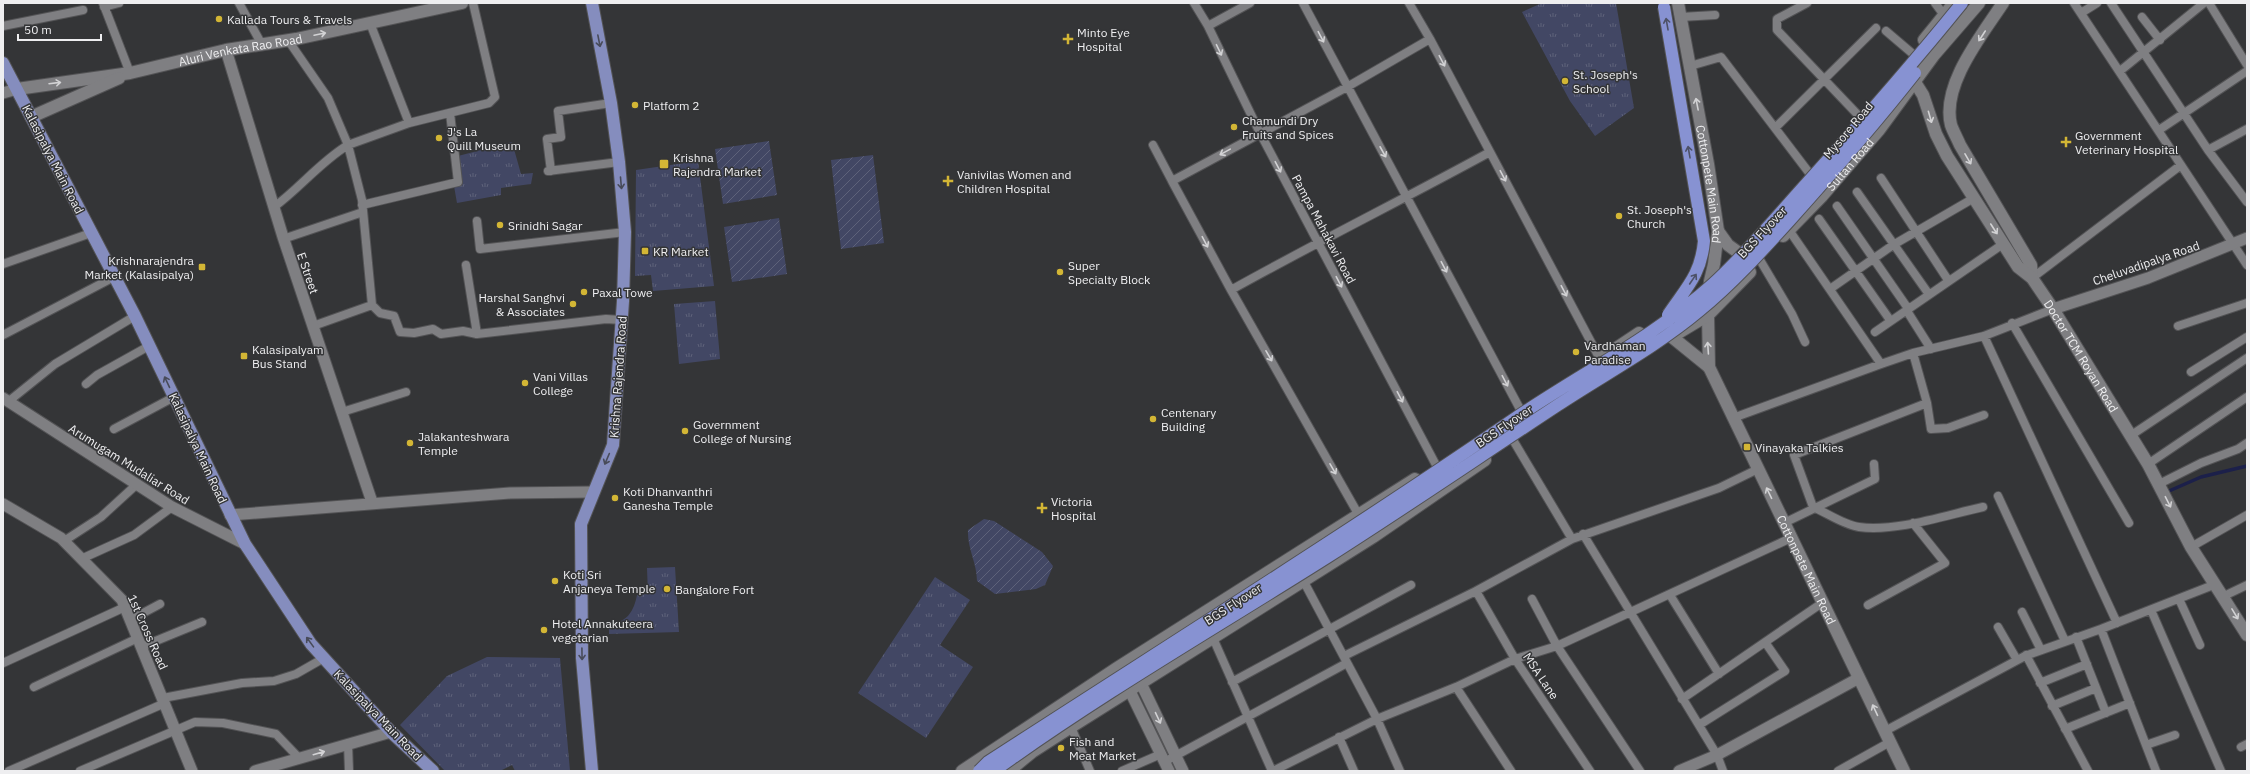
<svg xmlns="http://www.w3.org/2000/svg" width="2250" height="774" viewBox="0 0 2250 774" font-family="'IBM Plex Sans',sans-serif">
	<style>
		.grass { fill: url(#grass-tufts) }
		.garden { fill: url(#garden-furrows) }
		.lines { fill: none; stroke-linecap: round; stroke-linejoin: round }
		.stream { stroke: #1c204a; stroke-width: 3.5 }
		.minor-casing { stroke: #535355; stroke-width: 10 }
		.tertiary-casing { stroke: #535355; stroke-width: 13 }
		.secondary-casing { stroke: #535355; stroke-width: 14 }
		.primary-casing { stroke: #535355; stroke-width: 14 }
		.minor { stroke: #7f7f82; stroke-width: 8 }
		.tertiary { stroke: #7f7f82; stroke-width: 11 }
		.secondary { stroke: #7f7f82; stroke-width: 12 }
		.primary { stroke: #858dbe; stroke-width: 12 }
		.trunk-bridge-casing { stroke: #535355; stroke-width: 14; stroke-linecap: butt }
		.trunk-bridge { stroke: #8792d2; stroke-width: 12 }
		.oneway { stroke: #4d5166 }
		.oneway2 { stroke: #d2d2d4 }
		.oneway3 { stroke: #484b59 }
		.poi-dot { fill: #d3b635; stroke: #343537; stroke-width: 1.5 }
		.labels { text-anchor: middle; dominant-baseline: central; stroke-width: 3; stroke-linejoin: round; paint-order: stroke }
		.poi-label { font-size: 12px; fill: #eeeef0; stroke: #343537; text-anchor: start }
		.street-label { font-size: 12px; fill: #eeeef0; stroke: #343537 }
	</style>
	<defs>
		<pattern id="grass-tufts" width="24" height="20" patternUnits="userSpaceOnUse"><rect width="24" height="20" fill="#424764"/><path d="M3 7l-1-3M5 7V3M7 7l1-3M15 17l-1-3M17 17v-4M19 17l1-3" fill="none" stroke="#5e627a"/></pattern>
		<pattern id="garden-furrows" width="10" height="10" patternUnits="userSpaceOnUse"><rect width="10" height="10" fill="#424764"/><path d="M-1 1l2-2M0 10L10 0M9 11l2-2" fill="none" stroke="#5e627a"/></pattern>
	</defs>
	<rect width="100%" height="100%" fill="#343537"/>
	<!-- grass -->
	<path class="grass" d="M1542,3H1616L1634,108L1595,136L1570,101L1522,12Z
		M512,142L521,174L533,173L531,184L501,188V195L457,203L454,186L462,184L458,156Z
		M698,161L714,286L653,291L651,275L635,276L636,170Z
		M715,301L720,359L679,364L674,304Z
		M675,567L679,632L609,634V624C627,623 634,611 637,595L648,594L647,568Z
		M935,577L970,600L940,645L973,667L926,738L858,693Z
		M487,657L560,658L570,771H515L512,765L500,771H445L400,725L447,676Z"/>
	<!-- garden -->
	<path class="garden" d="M769,141L777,195L723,204L715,149Z
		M873,155L884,243L841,249L831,160Z
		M779,218L787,274L732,282L724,227Z
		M984,519L994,521L1042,552L1053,566L1045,585L1036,589L995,594L977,581C977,563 967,548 968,530Z"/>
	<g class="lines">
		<!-- stream -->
		<path class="stream" d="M2169,491L2201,477L2247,466"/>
		<!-- minor casing -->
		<g class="minor-casing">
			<path id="minor" d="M103,3L130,73
				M239,3L261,43
				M1194,3L1208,26L1260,133L1436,465
				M1303,3L1520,409
				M1409,3L1430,39L1600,359
				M1807,3L1777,19V30L1859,116
				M1935,3L1944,15
				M2074,3L2247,265
				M2111,3L2208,150L2247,202
				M2209,3L2247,65
				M104,7L119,3
				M2081,13L2097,3
				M1681,17L1715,15
				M2142,17L2160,40
				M370,23L409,123
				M3,26L83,10
				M1208,26L1250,3
				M1886,31L1913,54
				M288,40L328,98L348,145L409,123L489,103L495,97L473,3
				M1690,66L1721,57L1810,174
				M2120,71L2204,3
				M1775,128L1876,28
				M2159,130L2247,71
				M1153,145L1172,181
				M2208,150L2247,129
				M548,171L619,162
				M551,171L547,139L561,137L558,111L611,103
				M1881,178L1948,280
				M1857,192L1928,293
				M362,205L458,182L450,113
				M1837,206L1907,307
				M274,207C300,188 320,162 348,145L362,200L372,305L313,326
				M1819,219L1890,320
				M477,221L480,249L625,232
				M1789,230L1881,364
				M283,239L363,212
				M1760,260L1792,314L1805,342
				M3,264L91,233
				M466,265L477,334
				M2032,278L2181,165
				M1830,289L1893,245L1974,198
				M1231,290C1317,242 1404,199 1490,152
				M372,305L380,313L394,316L400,332L414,333L433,329L441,334L463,331L477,334L606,319L621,320
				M1907,311L1931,349
				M2012,323L2129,523
				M2178,326L2247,303
				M1875,332L2003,244
				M3,335L114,277
				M1984,336L2117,623
				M1913,353L1927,403L1931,429L1948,428L1984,415
				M2191,372L2247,337
				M86,384L97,375L149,346
				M9,401L55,364L135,316
				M1927,403L1794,455L1813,507C1827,513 1844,525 1859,527C1897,532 1946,515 1983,507
				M342,412L406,392
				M1733,418L1881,364L1913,353L1984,336L2053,309
				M114,429L174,397
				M2130,436L2247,358
				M1513,440L1572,539
				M2148,464L2247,397
				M2159,484L2201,463L2238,449L2247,443
				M1998,496L2065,641
				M1361,519L1231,290L1172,181L1347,87L1430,39
				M1784,523L1875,479L1874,464
				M1583,534L1717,755L1723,771
				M64,541L101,517L136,485
				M2191,547L2247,515
				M81,559L134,535L172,507
				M1303,580L1377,719L1400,771
				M1476,591L1515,659L1590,771
				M1670,595L1719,674
				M2224,596L2247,585
				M1532,599L1557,646L1640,771
				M2179,599L2200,645
				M1868,605L1945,563L1913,523
				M2151,610L2221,771
				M2022,612L2041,650
				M130,620L160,604
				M1998,627L2017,660
				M2101,629L2156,771
				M2076,637L2106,713
				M1213,638L1272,771
				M141,647L202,622
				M2026,655L2088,771
				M1344,656L1476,591L1572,539L1719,488L1758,469
				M3,663L125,607
				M1232,682L1411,585
				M2040,683L2087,664
				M34,687L138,638
				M1456,687L1511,771
				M163,698L242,683L274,681L296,674L324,658
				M1682,699L1822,603
				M2052,706L2096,688
				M1699,725L1785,671L1765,642
				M1071,727L1090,771
				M2065,729L2130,703
				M1885,731L2025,656L2101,629L2216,584
				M1339,737L1354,771
				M348,744L349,771
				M2146,745L2175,735
				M2241,747L2247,744
				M1164,762L1347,663
				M9,771L165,703
				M80,771L195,722L223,723L276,734L299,758
				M1122,771L1161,754
				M1273,771L1377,719L1456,687L1515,659L1557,646L1791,538
				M1838,771L1890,742"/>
		</g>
		<!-- tertiary casing -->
		<g class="tertiary-casing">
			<path id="tertiary" d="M226,50L283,237L372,502
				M3,93L17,89
				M2053,309L2148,278L2247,238
				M3,398L172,507L245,544
				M3,504L61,538L122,600L192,771
				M230,515L510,493L593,492
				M1137,675L1183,771
				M1126,683L1169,771
				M255,771L391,732
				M1679,771L1717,755L1859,678"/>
		</g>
		<!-- secondary casing -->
		<g class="secondary-casing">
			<g id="secondary">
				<path id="s1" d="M1678,3L1708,164L1718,231L1714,264L1710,281L1708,315L1709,367L1904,771"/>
				<path d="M2003,3C1982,35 1941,85 1951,125C1953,131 1957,138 1960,145L2031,265L2032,278"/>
				<path d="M1924,40L1954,3"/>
				<path id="s2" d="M1911,76L1923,95L1936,134L1947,156L2018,267L2032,278L2053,309L2148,464L2191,547L2247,635"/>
				<path id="s3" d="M17,89L130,73L226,50L296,39L462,3"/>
				<path d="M31,117L119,78"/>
				<path d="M1718,231L1728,245L1750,261"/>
				<path id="s4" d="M1783,236L1822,196L1879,130L1934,55L1979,3"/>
				<path d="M1678,333L1708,315L1750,272"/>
				<path d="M1672,337L1709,367"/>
				<path d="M1603,357L1639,333"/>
				<path d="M962,771L1117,668L1415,479"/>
				<path d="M1009,771L1032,752L1071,727L1373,537L1485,460"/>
			</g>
		</g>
		<!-- primary casing -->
		<g class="primary-casing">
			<path id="primary" d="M592,3L611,103L619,162L625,232L623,301L613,445L581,524L582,658L592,771
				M3,63L135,316L245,544L311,644L391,732L433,771"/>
		</g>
		<!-- minor -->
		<use href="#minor" class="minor"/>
		<!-- tertiary -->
		<use href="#tertiary" class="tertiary"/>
		<!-- secondary -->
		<use href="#secondary" class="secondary"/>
		<!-- primary -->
		<use href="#primary" class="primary"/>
		<!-- trunk-bridge casing -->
		<g class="trunk-bridge-casing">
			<path id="trunk-bridge" d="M1664,7L1704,241C1701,275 1686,288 1668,315
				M979,771L988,762C1164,648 1343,536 1517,417C1582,373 1654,337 1713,284C1747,253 1776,217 1807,183C1860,124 1912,65 1962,3
				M994,771C1102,693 1217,627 1329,556C1406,507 1482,455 1558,405C1605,374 1656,347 1699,311C1732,284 1761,252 1790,220C1833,172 1875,124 1915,73"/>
		</g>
		<!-- trunk-bridge -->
		<use href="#trunk-bridge" class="trunk-bridge"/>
	</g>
	<!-- one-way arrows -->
	<defs><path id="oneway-shaft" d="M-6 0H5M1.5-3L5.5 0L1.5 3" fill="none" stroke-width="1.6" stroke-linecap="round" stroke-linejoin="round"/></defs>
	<g class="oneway">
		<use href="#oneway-shaft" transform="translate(1667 24) rotate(-100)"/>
		<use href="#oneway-shaft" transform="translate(1689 152) rotate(-100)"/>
		<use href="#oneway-shaft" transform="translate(1693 279) rotate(-56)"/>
	</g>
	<g class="oneway2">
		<use href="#oneway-shaft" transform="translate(320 34) rotate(-12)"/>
		<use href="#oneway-shaft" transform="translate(1982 36) rotate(123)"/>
		<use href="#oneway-shaft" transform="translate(1321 37) rotate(62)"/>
		<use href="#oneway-shaft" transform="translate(1219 50) rotate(64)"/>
		<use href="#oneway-shaft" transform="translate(1442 61) rotate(62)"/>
		<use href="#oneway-shaft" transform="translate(55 83) rotate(-7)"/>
		<use href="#oneway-shaft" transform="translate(1697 104) rotate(-101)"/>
		<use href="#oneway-shaft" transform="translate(1930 117) rotate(74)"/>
		<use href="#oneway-shaft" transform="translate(1225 152) rotate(151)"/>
		<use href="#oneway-shaft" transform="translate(1383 152) rotate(61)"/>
		<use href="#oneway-shaft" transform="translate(1968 159) rotate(60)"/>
		<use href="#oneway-shaft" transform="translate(1278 167) rotate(62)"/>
		<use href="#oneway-shaft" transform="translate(1503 176) rotate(62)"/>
		<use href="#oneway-shaft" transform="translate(1994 229) rotate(57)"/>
		<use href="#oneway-shaft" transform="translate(1205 242) rotate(62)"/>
		<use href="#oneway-shaft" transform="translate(1444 267) rotate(62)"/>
		<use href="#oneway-shaft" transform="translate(1339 282) rotate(62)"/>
		<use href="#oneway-shaft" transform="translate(1564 291) rotate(62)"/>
		<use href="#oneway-shaft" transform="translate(1708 348) rotate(-94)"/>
		<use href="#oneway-shaft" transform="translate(1269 356) rotate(60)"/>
		<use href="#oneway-shaft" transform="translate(1505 381) rotate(62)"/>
		<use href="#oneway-shaft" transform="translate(1400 397) rotate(62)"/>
		<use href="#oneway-shaft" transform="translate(1333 469) rotate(60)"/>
		<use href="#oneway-shaft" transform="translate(1769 493) rotate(-116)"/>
		<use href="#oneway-shaft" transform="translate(2168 502) rotate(63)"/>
		<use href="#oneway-shaft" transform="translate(2235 614) rotate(59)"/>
		<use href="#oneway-shaft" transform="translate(1875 710) rotate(-115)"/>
		<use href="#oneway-shaft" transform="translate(1158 718) rotate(65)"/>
		<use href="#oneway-shaft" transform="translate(319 753) rotate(-16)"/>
	</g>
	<g class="oneway3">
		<use href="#oneway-shaft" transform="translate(599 41) rotate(79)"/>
		<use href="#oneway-shaft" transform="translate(621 183) rotate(85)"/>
		<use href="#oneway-shaft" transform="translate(167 382) rotate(-115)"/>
		<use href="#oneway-shaft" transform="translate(607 459) rotate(113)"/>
		<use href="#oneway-shaft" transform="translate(310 642) rotate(-126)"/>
		<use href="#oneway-shaft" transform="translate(582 654) rotate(89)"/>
	</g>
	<!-- markers -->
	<g class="poi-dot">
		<circle cx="219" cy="19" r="4"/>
		<path d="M1066 33h4v4h4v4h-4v4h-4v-4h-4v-4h4z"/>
		<circle cx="1565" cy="81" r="4"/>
		<circle cx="635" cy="105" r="4"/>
		<circle cx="1234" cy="127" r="4"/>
		<circle cx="439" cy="138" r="4"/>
		<path d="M2064 136h4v4h4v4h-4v4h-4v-4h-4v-4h4z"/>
		<rect x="659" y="159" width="10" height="10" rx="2"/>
		<path d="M946 175h4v4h4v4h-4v4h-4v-4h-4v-4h4z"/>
		<circle cx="1619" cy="216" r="4"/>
		<circle cx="500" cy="225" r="4"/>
		<rect x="641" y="247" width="8" height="8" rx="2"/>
		<rect x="198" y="263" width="8" height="8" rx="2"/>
		<circle cx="1060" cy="272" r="4"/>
		<circle cx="584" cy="292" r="4"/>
		<circle cx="573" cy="304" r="4"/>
		<circle cx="1576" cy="352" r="4"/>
		<rect x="240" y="352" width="8" height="8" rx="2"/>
		<circle cx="525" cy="383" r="4"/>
		<circle cx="1153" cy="419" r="4"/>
		<circle cx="685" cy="431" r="4"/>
		<circle cx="410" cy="443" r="4"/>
		<rect x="1743" y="443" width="8" height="8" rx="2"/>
		<circle cx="615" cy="498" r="4"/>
		<path d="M1040 502h4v4h4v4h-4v4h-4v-4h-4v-4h4z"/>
		<circle cx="555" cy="581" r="4"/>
		<circle cx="667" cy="589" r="4"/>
		<circle cx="544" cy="630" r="4"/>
		<circle cx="1061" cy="748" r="4"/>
	</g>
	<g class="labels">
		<!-- poi labels -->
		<g class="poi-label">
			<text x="227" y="19">Kallada Tours &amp; Travels</text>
			<text x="1077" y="32">Minto Eye<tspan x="1077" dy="14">Hospital</tspan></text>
			<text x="1573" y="74">St. Joseph's<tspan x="1573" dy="14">School</tspan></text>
			<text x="643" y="105">Platform 2</text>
			<text x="1242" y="120">Chamundi Dry<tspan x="1242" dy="14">Fruits and Spices</tspan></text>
			<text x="447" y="131">J's La<tspan x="447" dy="14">Quill Museum</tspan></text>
			<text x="2075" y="135">Government<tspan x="2075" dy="14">Veterinary Hospital</tspan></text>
			<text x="673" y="157">Krishna<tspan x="673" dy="14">Rajendra Market</tspan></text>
			<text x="957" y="174">Vanivilas Women and<tspan x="957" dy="14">Children Hospital</tspan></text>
			<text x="1627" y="209">St. Joseph's<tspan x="1627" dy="14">Church</tspan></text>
			<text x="508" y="225">Srinidhi Sagar</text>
			<text x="653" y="251">KR Market</text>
			<text x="194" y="260" text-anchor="end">Krishnarajendra<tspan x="194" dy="14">Market (Kalasipalya)</tspan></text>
			<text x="1068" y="265">Super<tspan x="1068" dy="14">Specialty Block</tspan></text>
			<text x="592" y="292">Paxal Towe</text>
			<text x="565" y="297" text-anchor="end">Harshal Sanghvi<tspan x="565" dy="14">&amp; Associates</tspan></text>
			<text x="1584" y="345">Vardhaman<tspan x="1584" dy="14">Paradise</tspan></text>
			<text x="252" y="349">Kalasipalyam<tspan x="252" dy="14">Bus Stand</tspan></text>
			<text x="533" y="376">Vani Villas<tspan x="533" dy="14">College</tspan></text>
			<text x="1161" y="412">Centenary<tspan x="1161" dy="14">Building</tspan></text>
			<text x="693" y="424">Government<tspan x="693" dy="14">College of Nursing</tspan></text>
			<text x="418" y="436">Jalakanteshwara<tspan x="418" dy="14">Temple</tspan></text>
			<text x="1755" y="447">Vinayaka Talkies</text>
			<text x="623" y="491">Koti Dhanvanthri<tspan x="623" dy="14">Ganesha Temple</tspan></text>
			<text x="1051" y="501">Victoria<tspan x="1051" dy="14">Hospital</tspan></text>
			<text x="563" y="574">Koti Sri<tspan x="563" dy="14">Anjaneya Temple</tspan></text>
			<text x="675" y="589">Bangalore Fort</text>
			<text x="552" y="623">Hotel Annakuteera<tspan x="552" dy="14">vegetarian</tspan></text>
			<text x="1069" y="741">Fish and<tspan x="1069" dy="14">Meat Market</tspan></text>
		</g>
		<!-- street labels -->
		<g class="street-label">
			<text stroke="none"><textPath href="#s3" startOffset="227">Aluri Venkata Rao Road</textPath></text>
			<text transform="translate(1848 130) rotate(-50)">Mysore Road</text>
			<text transform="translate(53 159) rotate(63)">Kalasipalya Main Road</text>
			<text stroke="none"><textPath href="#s4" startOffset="98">Sultan Road</textPath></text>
			<text stroke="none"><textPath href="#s1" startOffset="184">Cottonpete Main Road</textPath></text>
			<text transform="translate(1324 229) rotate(62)">Pampa Mahakavi Road</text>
			<text transform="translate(1762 232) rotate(-47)">BGS Flyover</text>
			<text transform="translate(2146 263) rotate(-19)">Cheluvadipalya Road</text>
			<text transform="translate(308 273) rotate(71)">E Street</text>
			<text stroke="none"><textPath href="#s2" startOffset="330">Doctor TCM Royan Road</textPath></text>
			<text transform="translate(618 377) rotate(-86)">Krishna Rajendra Road</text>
			<text transform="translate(1504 426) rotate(-34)">BGS Flyover</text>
			<text transform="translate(198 448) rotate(65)">Kalasipalya Main Road</text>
			<text transform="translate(129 464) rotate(32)">Arumugam Mudaliar Road</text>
			<text stroke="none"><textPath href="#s1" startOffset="593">Cottonpete Main Road</textPath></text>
			<text transform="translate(1233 604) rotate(-33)">BGS Flyover</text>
			<text transform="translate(148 632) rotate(66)">1st Cross Road</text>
			<text transform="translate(1541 676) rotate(56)">MSA Lane</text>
			<text transform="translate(378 715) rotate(46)">Kalasipalya Main Road</text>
		</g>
	</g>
	<!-- border -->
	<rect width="2250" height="774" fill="none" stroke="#eeeef0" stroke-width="8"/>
	<!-- scale -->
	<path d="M18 34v6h83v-6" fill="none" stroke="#eeeef0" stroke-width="2"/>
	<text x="24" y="34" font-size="12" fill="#eeeef0" stroke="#343537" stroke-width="3" paint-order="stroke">50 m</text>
</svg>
